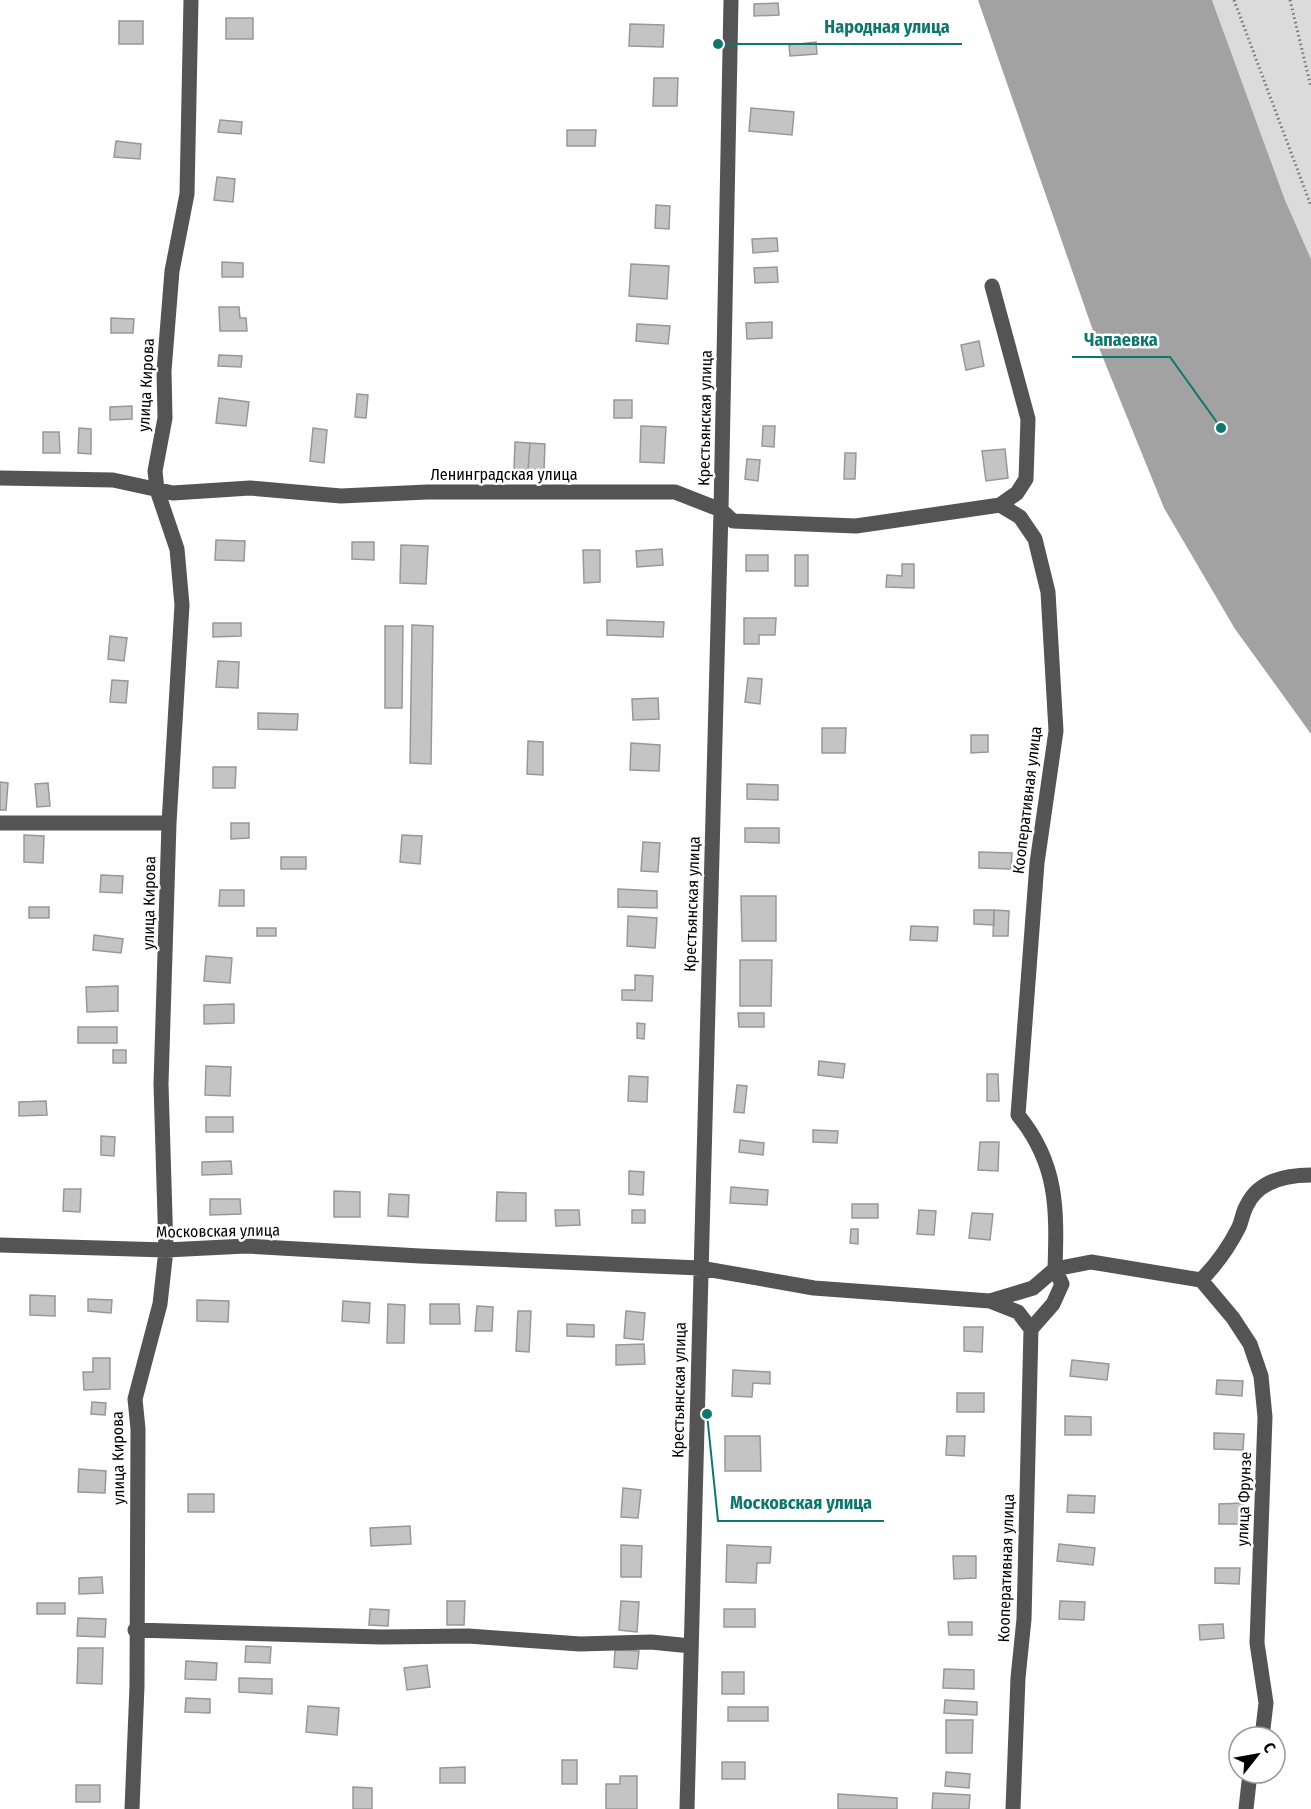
<svg xmlns="http://www.w3.org/2000/svg" width="1311" height="1809" viewBox="0 0 1311 1809" font-family="'Fira Sans Condensed',sans-serif">
	<style>
		.green { fill: #dbdbdb }
		.water { fill: #a2a2a2 }
		.building { fill: #c4c4c4; stroke: #989898; stroke-width: 1.5 }
		.lines { fill: none; stroke-linecap: round; stroke-linejoin: round }
		.path { stroke: #767676; stroke-width: 3; stroke-dasharray: 1.5 3; stroke-linecap: butt }
		.minor { stroke: #545454; stroke-width: 15 }
		.labels { text-anchor: middle; dominant-baseline: central; stroke-width: 5; stroke-linejoin: round; paint-order: stroke }
		.street-label { font-size: 16px; fill: #000; stroke: #fff }
		.leader { fill: none; stroke: #0f766e; stroke-width: 2 }
		.callout-dot { fill: #0f766e; stroke: #fff; stroke-width: 2 }
		.callout-label { font-size: 18px; text-anchor: middle; font-weight: bold; fill: #0f766e; stroke: #fff; stroke-width: 5; stroke-linejoin: round; paint-order: stroke }
	</style>
	<rect width="100%" height="100%" fill="#fff"/>
	<!-- green -->
	<path class="green" d="M1212,0H1311V259L1285,200Z"/>
	<!-- water -->
	<path class="water" d="M978,0H1212L1285,200L1311,259V734L1235,629L1164,508L1099,348Z"/>
	<!-- building -->
	<path class="building" d="M778,3L779,15L754,16V4Z
		M226,18H253V39H226Z
		M119,21H143V44H119Z
		M630,24L664,25L663,47L629,46Z
		M816,42L817,54L790,56L789,45Z
		M654,78H678L677,106H653Z
		M751,108L794,112L792,135L749,131Z
		M220,120L242,122L241,134L218,132Z
		M567,130H596L595,146H567Z
		M116,141L141,144L140,159L114,157Z
		M217,177L235,179L233,202L214,200Z
		M656,205L670,206L669,229L655,228Z
		M777,238L778,251L753,253L752,239Z
		M222,262L243,263V277H222Z
		M631,264L669,266L667,299L629,296Z
		M777,267L778,282L755,283L754,268Z
		M219,307H239L240,318H246L247,331H220Z
		M111,318L134,319L133,333H111Z
		M772,322V338L747,339L746,323Z
		M637,324L670,326L668,344L636,341Z
		M979,341L984,366L966,370L961,345Z
		M219,355L242,356L241,367L218,366Z
		M357,394L368,395L366,418L355,417Z
		M219,398L249,402L246,426L216,423Z
		M614,400H632V418H614Z
		M132,406V419L110,420V407Z
		M641,426L666,427L664,463L640,462Z
		M763,426H775L774,447L762,446Z
		M79,428L91,429V454L78,453Z
		M313,428L327,430L324,463L310,461Z
		M43,432H59L60,453H43Z
		M515,442L530,443L528,470L514,469Z
		M530,443L545,444L544,471L528,470Z
		M1005,449L1008,478L986,481L982,451Z
		M845,453H856L855,479H844Z
		M747,459L760,460L758,481L745,479Z
		M216,540L245,541L244,561L215,560Z
		M352,542H374V560L352,559Z
		M401,545L428,546L426,584L400,583Z
		M662,549L663,565L637,567L636,551Z
		M583,550H600V582L584,583Z
		M746,555H768V571H746Z
		M795,555H808V586H795Z
		M902,564H914V588L886,587L887,575L902,576Z
		M744,618H776L775,635H759V644H744Z
		M607,620L664,622L663,637L607,635Z
		M213,623H241V636L213,637Z
		M412,625L433,626L431,764L410,763Z
		M385,626H403L402,708H385Z
		M110,636L127,638L124,661L108,659Z
		M218,661L239,662L238,688L216,687Z
		M748,678L762,679L760,704L745,702Z
		M112,680L128,681L126,703L110,702Z
		M658,698L659,719L633,720L632,699Z
		M258,713L298,714L297,730L258,729Z
		M822,728H846L845,753H822Z
		M971,735H988V752L971,753Z
		M528,741L543,742V775L527,774Z
		M631,743L660,745L659,771L630,770Z
		M213,767H236L235,788H213Z
		M0,782L8,783L6,810H0Z
		M48,783L50,806L37,807L35,784Z
		M747,784L778,785V800L747,799Z
		M231,823H249V838L231,839Z
		M745,828H779V843L745,842Z
		M24,835L44,836L43,863L24,862Z
		M402,835L422,836L420,864L400,862Z
		M643,842L660,843L658,872L641,871Z
		M979,852L1012,853L1011,869L979,868Z
		M281,857H306V869H281Z
		M101,875L123,876L122,893L100,892Z
		M618,889L657,891V908L618,907Z
		M220,890H244V906H219Z
		M741,896H776V941H742Z
		M29,907H49V918H29Z
		M974,910H994V925L974,924Z
		M994,910L1009,911L1008,936H993Z
		M628,916L657,918L655,948L627,946Z
		M911,926L938,927L937,941L910,940Z
		M257,928H276V936H257Z
		M94,935L123,939L121,953L93,950Z
		M206,956L232,958L230,983L204,981Z
		M740,960H772L771,1006H740Z
		M635,975L653,976L652,1001L622,1000V990H635Z
		M118,986V1011L87,1012L86,987Z
		M234,1004V1023L204,1024V1005Z
		M738,1013H764V1027H739Z
		M637,1023L645,1024L644,1039L637,1038Z
		M78,1027H117V1043H78Z
		M113,1050H126V1063H113Z
		M819,1061L845,1064L843,1078L818,1075Z
		M206,1066L231,1067L230,1096L205,1095Z
		M987,1074H998L999,1101H987Z
		M629,1076L648,1077L647,1102L628,1101Z
		M737,1085L747,1086L744,1113L734,1112Z
		M46,1101L47,1115L19,1116V1102Z
		M206,1117H233V1132H206Z
		M813,1130L838,1131L837,1143L813,1142Z
		M101,1136L115,1137L114,1156L101,1155Z
		M740,1140L764,1143L763,1155L739,1152Z
		M980,1142H999L998,1171L978,1170Z
		M231,1161L232,1174L202,1175V1162Z
		M629,1171L644,1172L643,1195L629,1194Z
		M731,1187L768,1190L767,1205L730,1203Z
		M64,1189H81L80,1212L63,1211Z
		M334,1191L360,1192V1217H334Z
		M497,1192L526,1193V1221H496Z
		M389,1194L409,1195L408,1217L388,1216Z
		M210,1199H240L241,1214L210,1215Z
		M852,1204H878V1218H852Z
		M555,1210H579L580,1225L556,1226Z
		M632,1210H645V1223H632Z
		M919,1210L936,1211L934,1235L917,1234Z
		M972,1213L993,1214L990,1240L969,1238Z
		M851,1229H858V1244L850,1243Z
		M30,1295L55,1296V1316L30,1315Z
		M88,1299L112,1300L111,1313L88,1311Z
		M197,1300L229,1301L228,1322L197,1321Z
		M343,1301L370,1303L369,1323L342,1321Z
		M388,1304L405,1305L404,1343H387Z
		M430,1304H459L460,1324H430Z
		M477,1306L493,1307L492,1331H475Z
		M518,1311H531L529,1352L516,1351Z
		M626,1311L645,1313L643,1340L624,1338Z
		M567,1324L594,1325V1337L567,1336Z
		M964,1327H983L982,1352L964,1351Z
		M644,1344L645,1364L616,1365V1345Z
		M93,1358H110V1389L84,1390L83,1372H93Z
		M1072,1360L1109,1364L1107,1380L1070,1376Z
		M733,1370L770,1372V1384L753,1383L752,1397L732,1396Z
		M1217,1380L1243,1381L1242,1396L1216,1394Z
		M957,1393H984V1412H957Z
		M92,1402L106,1403L105,1415L91,1414Z
		M1065,1416L1091,1417V1435H1065Z
		M1214,1433L1244,1434L1243,1450L1214,1449Z
		M725,1436H760L761,1471H725Z
		M947,1436H965L964,1456L946,1455Z
		M79,1469L106,1471L105,1493L78,1492Z
		M623,1488L641,1490L638,1518L621,1517Z
		M188,1494H214V1512H188Z
		M1068,1495L1095,1496L1094,1513L1067,1512Z
		M1243,1503V1524H1219V1504Z
		M410,1526L411,1544L371,1546L370,1528Z
		M1059,1544L1095,1548L1093,1565L1057,1561Z
		M621,1545L642,1546L641,1577H621Z
		M727,1545L771,1547L770,1563H757L756,1583L726,1582Z
		M953,1556H976V1578L954,1579Z
		M1215,1568H1240L1239,1584L1215,1583Z
		M102,1577L103,1593L79,1594V1578Z
		M447,1601H465L464,1625H447Z
		M621,1601L639,1602L637,1632L619,1630Z
		M1060,1601L1085,1602L1084,1620L1059,1619Z
		M37,1603H65V1614H37Z
		M370,1609L389,1610L388,1626L369,1625Z
		M724,1609H755V1627H724Z
		M78,1618L106,1619L105,1637L77,1636Z
		M948,1622H972V1635H949Z
		M1223,1624L1224,1638L1200,1640L1199,1625Z
		M246,1646L271,1647L270,1663L245,1662Z
		M78,1648H103L102,1684L77,1683Z
		M615,1650L639,1651L637,1669L614,1667Z
		M186,1661L217,1663L216,1680L185,1679Z
		M427,1665L430,1687L407,1690L404,1668Z
		M944,1669L974,1670V1689L943,1688Z
		M722,1672H744V1694H722Z
		M239,1678L272,1679V1694L239,1692Z
		M186,1698L210,1699V1713L185,1712Z
		M945,1700L977,1702V1715L944,1713Z
		M308,1706L339,1708L337,1735L306,1732Z
		M728,1707H768V1721H728Z
		M946,1720H973L972,1753H946Z
		M562,1760H577V1784H562Z
		M722,1762H745V1779H722Z
		M465,1767V1783H440V1768Z
		M946,1772L970,1774L969,1788L945,1786Z
		M620,1776H637V1809H606V1784H620Z
		M76,1785H100V1802H76Z
		M353,1787L372,1788V1809H353Z
		M933,1793L970,1795L969,1809H932Z
		M838,1794L897,1798V1809H838Z"/>
	<g class="lines">
		<!-- path -->
		<path class="path" d="M1234,0L1311,206
			M1290,0L1311,87"/>
		<!-- minor -->
		<path class="minor" d="M0,478L113,480L173,493L250,488L341,496L427,492H675L721,510L733,521L856,526L1000,505
			M0,823H169
			M0,1245L166,1250L246,1246L420,1256L700,1268L814,1288L990,1301L1018,1312L1031,1329L1053,1304L1062,1284L1055,1269L1091,1262L1201,1280
			M1201,1280L1233,1318L1250,1344L1261,1376L1265,1417L1257,1643L1266,1703L1262,1737
			M1201,1280C1217,1264 1229,1247 1239,1227C1242,1220 1243,1211 1247,1205C1259,1180 1287,1175 1311,1175
			M990,1301L1033,1288L1055,1269C1057,1209 1058,1164 1018,1115L1037,863L1056,731L1048,592L1035,539L1020,517L1000,505L1017,493L1026,479L1028,419L992,286
			M135,1630L381,1637L468,1636L580,1644L651,1642L691,1646
			M132,1809L137,1686L138,1429L135,1399L160,1304L166,1250L161,1084L169,823L182,605L177,549L157,490L155,471L165,418L164,371L172,271L187,194L191,0
			M687,1809L721,510L731,0
			M1013,1809L1018,1678L1024,1619L1031,1329
			M1246,1809L1250,1773"/>
	</g>
	<g class="labels">
		<!-- street labels -->
		<g class="street-label">
			<text transform="translate(146 385) rotate(-87)">улица Кирова</text>
			<text transform="translate(705 418) rotate(-89)">Крестьянская улица</text>
			<text x="504" y="474">Ленинградская улица</text>
			<text transform="translate(1027 800) rotate(-83)">Кооперативная улица</text>
			<text transform="translate(149 903) rotate(-89)">улица Кирова</text>
			<text transform="translate(692 904) rotate(-88)">Крестьянская улица</text>
			<text transform="translate(218 1231) rotate(-1)">Московская улица</text>
			<text transform="translate(679 1390) rotate(-89)">Крестьянская улица</text>
			<text transform="translate(118 1458) rotate(-91)">улица Кирова</text>
			<text transform="translate(1244 1499) rotate(-88)">улица Фрунзе</text>
			<text transform="translate(1006 1568) rotate(-88)">Кооперативная улица</text>
		</g>
	</g>
	<!-- callouts -->
	<path class="leader" d="M718 44L813 44H962M1221 428L1170 357H1072M707 1414L718 1521H884"/>
	<g class="callout-dot">
		<circle cx="718" cy="44" r="6"/>
		<circle cx="1221" cy="428" r="6"/>
		<circle cx="707" cy="1414" r="6"/>
	</g>
	<g class="callout-label">
		<text x="887" y="33">Народная улица</text>
		<text x="1121" y="346">Чапаевка</text>
		<text x="801" y="1509">Московская улица</text>
	</g>
	<!-- north arrow -->
	<g transform="translate(1257 1755) rotate(59)"><circle r="28" fill="#ffffff" stroke="#999999" stroke-width="1.5"/>
	<path d="M0-4.5L10 22L0 15L-10 22Z" fill="#000000"/>
	<text y="-9" font-size="16" font-weight="bold" text-anchor="middle" fill="#000000">С</text>
	</g>
</svg>
